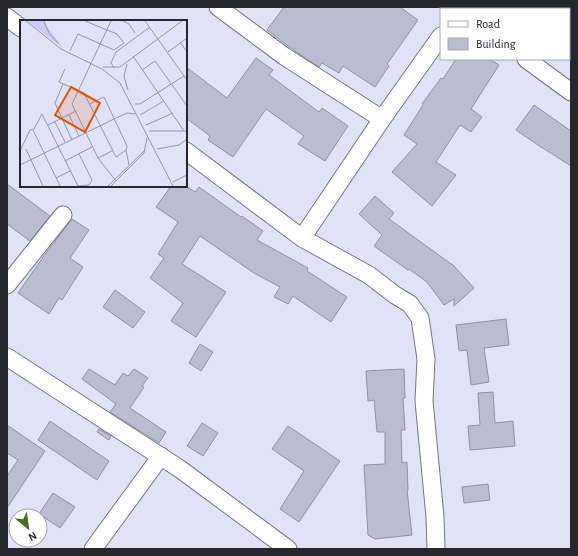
<svg xmlns="http://www.w3.org/2000/svg" width="578" height="556" viewBox="0 0 578 556" font-family="'Alegreya Sans',sans-serif">
	<style>
		.building { fill: #babccf; stroke: #9092a4 }
		.lines { fill: none; stroke-linecap: round; stroke-linejoin: round }
		.minor-casing { stroke: #747687; stroke-width: 19 }
		.minor { stroke: #fff; stroke-width: 17 }
		.inset-road { fill: none; stroke: #9697a6; stroke-width: 1 }
		.view { fill: #de560e; fill-opacity: 0.15; stroke: #de560e; stroke-width: 2 }
		.inset-edge { fill: none; stroke: #26272e; stroke-width: 2 }
	</style>
	<rect width="100%" height="100%" fill="#e0e2f6"/>
	<!-- building -->
	<path class="building" d="M284,7H400L418,20L387,64L389,66L375,87L343,66L339,73L322,63L319,67L295,51L267,30Z
		M256,58L273,70L269,75L319,112L322,108L348,126L325,161L298,144L304,136L266,109L233,157L208,140L210,136L186,118V67L227,98Z
		M456,59H489L499,65L471,109L482,117L471,132L460,125L436,162L456,175L432,206L392,172L417,144L404,135L423,105L422,104L441,78L443,79Z
		M534,105L571,131V166L538,145L516,130Z
		M7,184L50,216L30,241L7,224Z
		M171,186H186L195,192L199,187L241,217L242,216L263,231L257,240L308,268L307,271L347,297L331,322L293,296L288,304L274,297L280,287L254,273L200,236L182,264L226,292L196,337L171,321L183,303L150,278L164,258L158,254L178,222L156,207Z
		M375,196L394,213L389,219L454,266L474,288L454,306V299L444,305L427,282L409,269L408,270L374,246L382,235L359,214Z
		M72,219L89,230L70,258L83,267L62,300L59,298L49,314L18,293L46,253Z
		M115,290L145,312L133,328L103,307Z
		M506,319L509,345L484,348L489,382L471,385L467,350L459,351L456,325Z
		M200,344L213,352L201,371L189,363Z
		M89,369L115,385L123,373L128,376L134,369L148,378L142,386L144,387L130,408L166,432L159,443L110,412L116,404L82,379Z
		M404,369L405,398H403L405,430H401L402,463L407,462L408,490H407L412,535L375,539L368,535L364,465L385,464V432H377L374,400L368,401L366,371Z
		M493,392L495,423L513,421L515,446L470,450L468,426L480,425L478,393Z
		M50,421L109,461L97,480L38,440Z
		M202,423L218,433L203,456L187,446Z
		M7,425L45,451L7,508V476L18,460L7,453Z
		M288,426L340,461L299,522L280,509L304,471L272,449Z
		M99,429L111,436L109,440L97,432Z
		M488,484L490,500L464,503L462,487Z
		M53,493L75,507L60,528L39,514Z"/>
	<g class="lines">
		<!-- minor casing -->
		<g class="minor-casing">
			<path id="minor" d="M218,7L284,56L382,119
				M454,7L457,9
				M7,17L21,28
				M526,59L571,92
				M186,151L302,238L369,275L395,295L410,304L420,318L426,359L424,401L435,517L436,549
				M302,238L382,119L441,36
				M7,285L63,215
				M7,357L180,469L288,549
				M93,549L161,456"/>
		</g>
		<!-- minor -->
		<use href="#minor" class="minor"/>
	</g>
	<!-- overview -->
	<g transform="translate(20 20)">
		<rect width="167" height="167" fill="#e0e2f6"/>
		<path d="M7,1H23L43,28Z" fill="#c7cbf6"/>
		<path class="inset-road" d="M6,1L41,29L82,49L100,63L153,166M24,1L29,13L38,23M91,1L52,84L78,138L96,161M103,1L109,4L115,13M125,1L167,60M160,22L167,32M50,31L58,14L94,30L104,23L97,14L65,1M148,32L167,18M113,36L164,111M107,44L104,56L108,70M83,47H100L162,1M94,48L91,43L96,32L130,7M45,49L39,62L64,73L96,137L106,130M122,50L135,41L167,86M43,64L35,83L52,120M69,84L84,77L107,126L106,130L109,145M115,84H120L164,56M49,95L59,116M120,95L144,81M35,102L45,122M28,105L56,91M126,105L153,93M13,110L40,166M129,111H167M6,129L23,166M137,129L159,125L167,119M0,131L10,110L14,109L22,94L58,166L69,165L72,160L59,134M78,138L92,131M45,141L72,127M0,145L94,99L107,93L115,94M36,158L50,151M153,162L167,155M88,166L125,130M91,166L124,133L127,118"/>
		<path class="view" d="M51,67L80,83L65,112L35,95Z"/>
		<rect width="167" height="167" class="inset-edge"/>
	</g>
	<!-- border -->
	<rect width="578" height="556" fill="none" stroke="#26272e" stroke-width="16"/>
	<!-- legend -->
	<rect x="440" y="8" width="130" height="52" fill="#ffffff" stroke="#a8a9ab"/>
	<rect x="448" y="21" width="20" height="6" fill="#ffffff" stroke="#a8a9ab"/>
	<text x="476" y="28" font-size="12" fill="#26272e">Road</text>
	<rect x="448" y="38" width="20" height="12" fill="#babccf" stroke="#a8a9ab"/>
	<text x="476" y="48" font-size="12" fill="#26272e">Building</text>
	<!-- north arrow -->
	<g transform="translate(28 528) rotate(151)"><circle r="19" fill="#ffffff" stroke="#a8a9ab"/>
	<path d="M0-3L7 15L0 10L-7 15Z" fill="#4a6d24"/>
	<text y="-6" font-size="11" font-weight="bold" text-anchor="middle" fill="#26272e">N</text>
	</g>
</svg>
